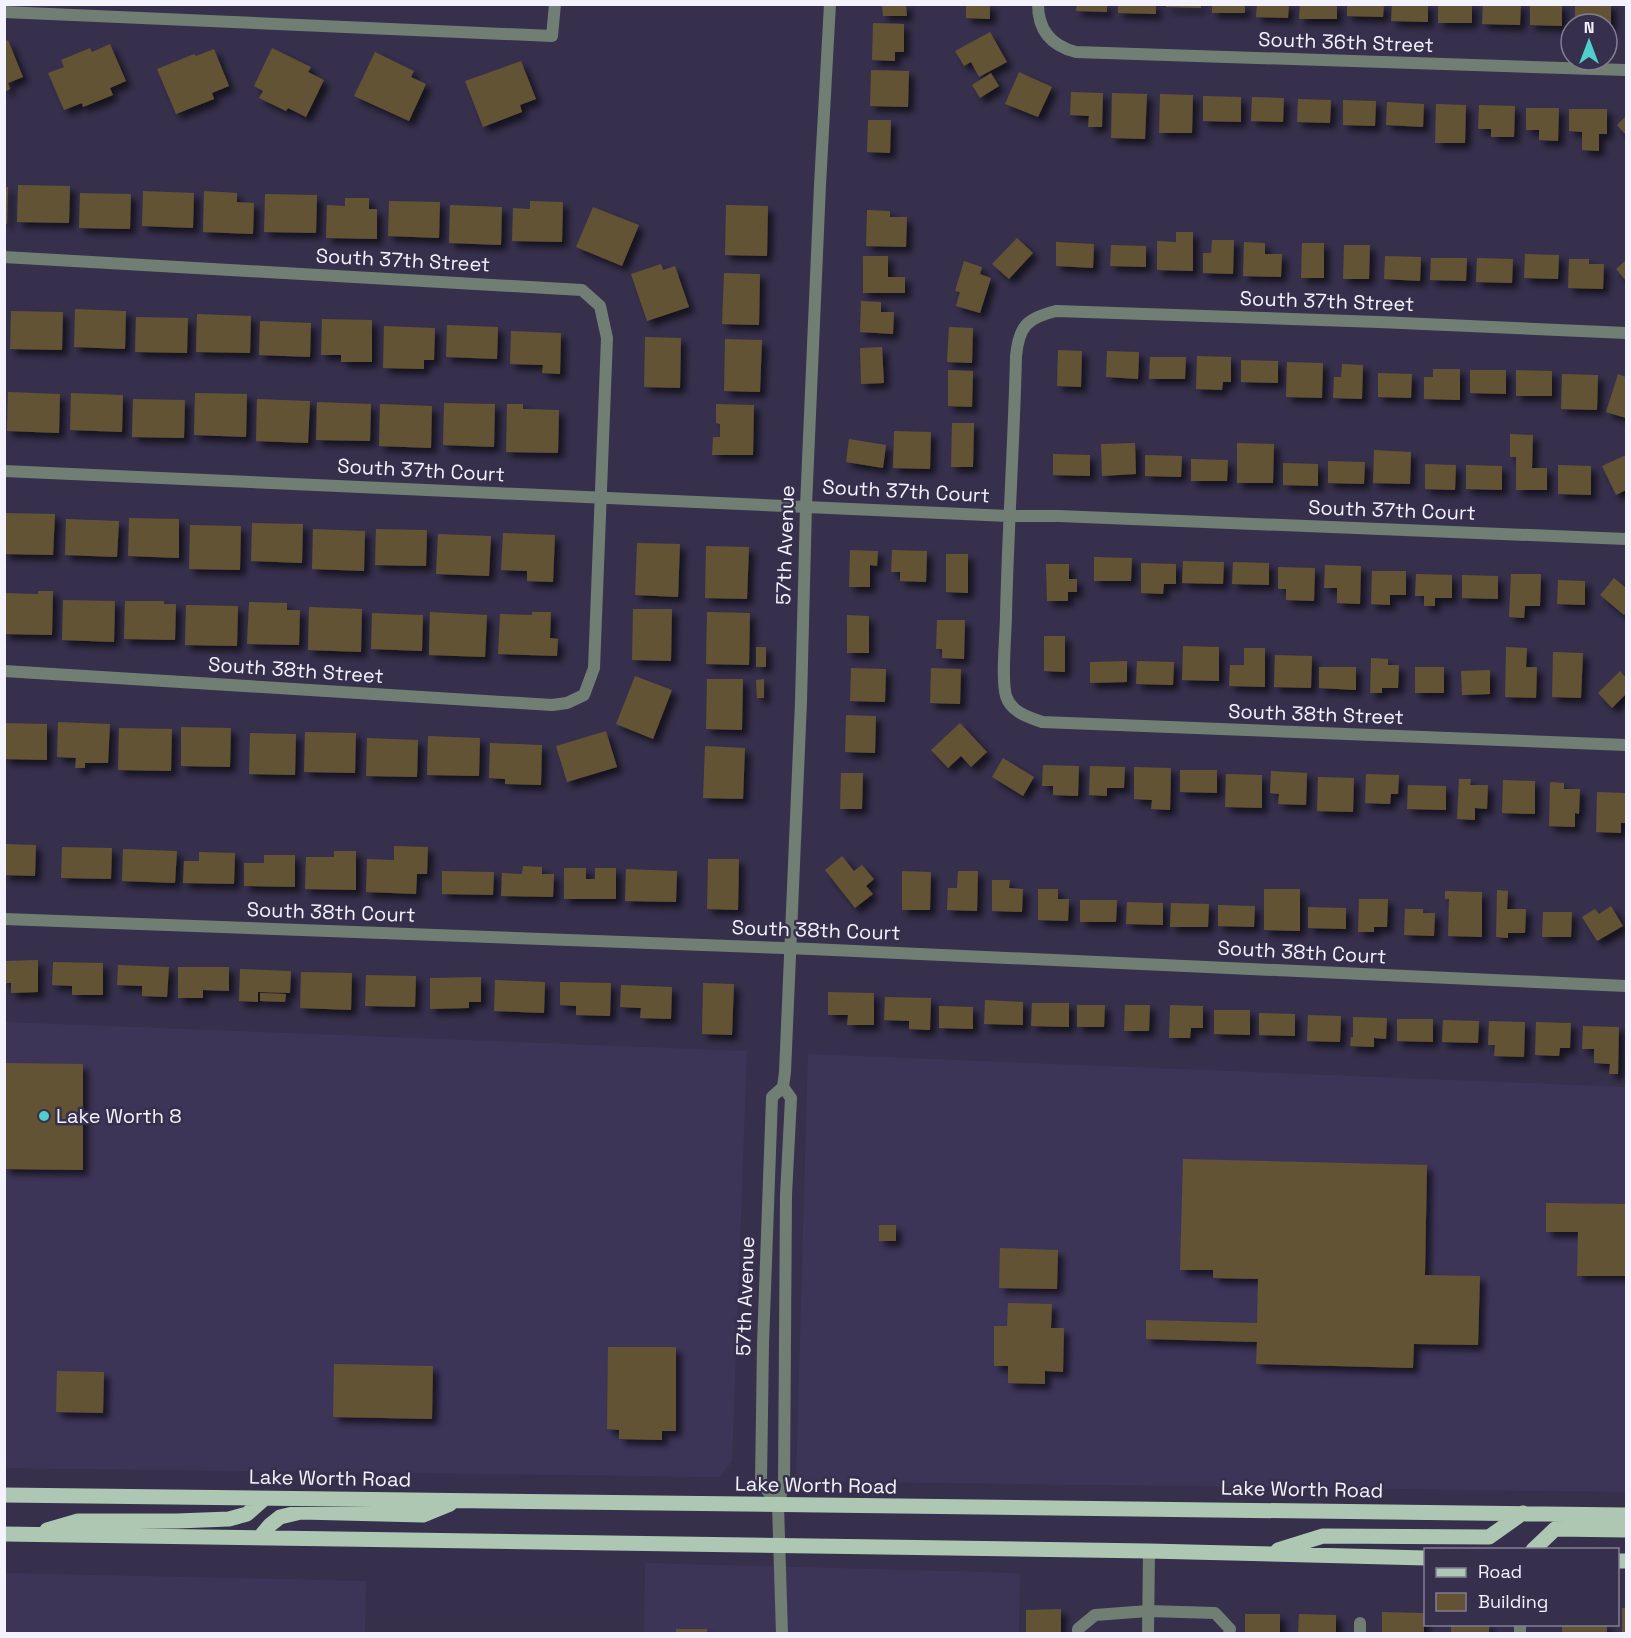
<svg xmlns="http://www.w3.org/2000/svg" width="1631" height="1638" viewBox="0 0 1631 1638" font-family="'Space Grotesk',sans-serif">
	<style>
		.built { fill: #3d3558 }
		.building { fill: #645235; filter: url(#shadow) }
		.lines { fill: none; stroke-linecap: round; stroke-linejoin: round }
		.minor { stroke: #717e74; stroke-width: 12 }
		.tertiary { stroke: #717e74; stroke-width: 12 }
		.primary { stroke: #adc7b2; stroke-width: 15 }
		.poi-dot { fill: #52cdcd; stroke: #36304c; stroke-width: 2 }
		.labels { text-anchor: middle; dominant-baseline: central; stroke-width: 5; stroke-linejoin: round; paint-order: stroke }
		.street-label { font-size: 20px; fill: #f4f2fd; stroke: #36304c }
		.poi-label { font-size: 20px; fill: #f4f2fd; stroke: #36304c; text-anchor: start }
	</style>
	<defs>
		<filter id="shadow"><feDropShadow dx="5.5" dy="5.5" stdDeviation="3" flood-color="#0009"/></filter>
	</defs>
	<rect width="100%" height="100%" fill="#36304c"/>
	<!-- built -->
	<path class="built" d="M5,1022L747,1051L732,1461L720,1477L5,1468Z
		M808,1054L1626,1087V1492L796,1481Z
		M645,1563L1020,1573L1019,1633L644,1634Z
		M5,1573L366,1581L365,1633H5Z"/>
	<!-- building -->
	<path class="building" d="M882,4H906L907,16H883Z
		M966,4H990V19L966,18Z
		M1077,4H1107V12L1076,11Z
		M1118,4H1156V14L1118,13Z
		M1166,4H1201V8L1166,7Z
		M1212,4H1245V13H1212Z
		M1257,4H1289L1288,18L1256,17Z
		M1300,4H1337V19H1299Z
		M1347,4H1384L1383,17L1347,16Z
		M1392,4H1428V22L1391,21Z
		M1438,4H1472V23H1438Z
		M1483,4H1521L1520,25L1482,24Z
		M1530,4H1562V26L1530,25Z
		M1575,4H1611V27H1607V24H1575Z
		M873,23L904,24V52H895V61L872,60Z
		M990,32L1007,62L979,77L971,62L964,66L955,51Z
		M8,40L23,77L8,83L10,89L4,92V42Z
		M110,44L126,81L110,88L113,95L83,107L82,103L64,110L48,73L64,67L61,60L90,48L92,52Z
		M272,48L311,67L308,72L324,80L306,117L288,108L286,111L259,98L263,91L254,86Z
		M214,49L229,86L212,93L214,99L176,114L157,69L194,54L196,56Z
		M375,52L414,71L411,77L426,84L409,121L354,96Z
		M521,61L536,99L520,105L522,112L483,127L465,81Z
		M871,70L909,71L908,107L870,106Z
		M1019,72L1052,87L1038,117L1005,104Z
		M991,73L999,86L980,98L972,85Z
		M1071,92L1103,93L1102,127H1088L1089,116L1070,115Z
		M1112,93L1147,94L1145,139L1111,138Z
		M1160,94L1193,95L1192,133H1159Z
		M1203,96L1241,97V122L1203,121Z
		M1252,97L1284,98L1283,122L1251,121Z
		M1298,99L1331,100L1330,123L1297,122Z
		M1343,100L1376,101L1375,126L1343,125Z
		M1387,102L1424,104L1423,127L1386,125Z
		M1436,104L1466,105L1465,143H1435Z
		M1479,105L1515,106L1514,137H1491V129H1478Z
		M1526,108H1559L1558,141L1539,140V130H1526Z
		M1569,109H1607V134H1599V151L1582,150V132L1569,131Z
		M1626,116V135L1617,125Z
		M868,120H891L890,153L867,152Z
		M18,185L70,186L69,223L17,222Z
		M4,187H8L7,224H4Z
		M143,191L194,193L193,228L142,226Z
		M204,191L237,193V202L254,203L253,234L203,232Z
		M80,193L131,194L130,229L79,228Z
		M265,194L317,195L316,233L264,232Z
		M345,198H369V209H377V239L326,238L327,205L345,206Z
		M389,201L440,202L439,238L388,236Z
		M530,201L563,202L562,242L512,241L513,208L530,209Z
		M450,205L502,207L501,245L449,243Z
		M726,205L768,206L767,256L725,255Z
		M593,207L639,225L622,266L576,247Z
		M867,210L890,211V217H907L906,247L866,246Z
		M1176,232H1193V271L1157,270V241L1176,242Z
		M1017,238L1033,253L1009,279L992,264Z
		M1212,240H1234L1233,274L1203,273V253H1211Z
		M1056,242L1094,244L1093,268L1056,266Z
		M1244,242L1265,243V254H1282L1281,277L1243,276Z
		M1302,243H1324V278H1301Z
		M1111,245L1146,246V267L1110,266Z
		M1344,245H1370L1369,279H1343Z
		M1525,254L1559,255L1558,279L1524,278Z
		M863,256H888V277H905V293H863Z
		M1385,256L1421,257L1420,281L1384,279Z
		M1431,258H1467L1466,281L1430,280Z
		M1477,258L1513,259L1512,283L1476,282Z
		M1569,259H1589V264H1604L1603,289L1568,288Z
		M1626,260V281L1616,269Z
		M964,261L982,267L980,274L991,278L980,313L956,306L960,292L955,291Z
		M661,264L663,270L675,266L689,307L647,321L631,274Z
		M724,273L760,274L759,325L722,324Z
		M861,301L881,302V312H894L893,334L860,332Z
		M75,309L126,311L125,349L74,347Z
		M11,311L63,312L62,350L10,349Z
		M197,314L251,316L250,353L196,352Z
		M136,317L188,318L187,353L135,352Z
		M322,319L372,320V362H341V355H321Z
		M260,321L311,323L310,357L259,355Z
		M447,325L498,327L497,359L446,357Z
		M384,326L435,328L434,360H424V369L383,368Z
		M949,327L973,328L972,363L947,362Z
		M511,331L561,333L560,374L542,373L543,365L510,364Z
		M645,337L681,338L680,388L644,387Z
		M725,339L762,340L760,392L724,391Z
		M882,347L884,383L861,384L860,348Z
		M1058,350L1082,351L1081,387L1057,386Z
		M1107,351L1139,352L1138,379L1106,377Z
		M1197,356L1231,357V382H1223L1222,390L1196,389Z
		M1150,357H1186L1185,379H1149Z
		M1241,360L1278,361V383L1241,382Z
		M1287,362L1323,363L1322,398L1286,397Z
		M1342,364L1363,365L1362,399L1333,398L1334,377H1341Z
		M1433,369H1460V400L1424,399V377H1433Z
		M948,370L973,371L972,407L948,406Z
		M1470,370H1506V394L1470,393Z
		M1516,370L1552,371V396H1516Z
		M1378,373L1412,374L1411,398L1378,397Z
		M1562,374L1598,375L1597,410L1561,409Z
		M1618,374L1626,377V418L1606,412Z
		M8,392L60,394L59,433L7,431Z
		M71,393L123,395L122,432L70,430Z
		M195,393L247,394L246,437L194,435Z
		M133,399L185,400L184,438L132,437Z
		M257,399L310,401L308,443L256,441Z
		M317,402L371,404L370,441L316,440Z
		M444,403L495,404L494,447L443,445Z
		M380,404L432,406L431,448L379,446Z
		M507,404H523V409L559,410L558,453L506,452Z
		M716,404L754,405L753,455H712L713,437H720V424L716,423Z
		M952,423H974L973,467H951Z
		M894,431L931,432L930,469L893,468Z
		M1510,434L1533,435L1532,468H1547V490H1516V457H1510Z
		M849,439L886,445L883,468L846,462Z
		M1135,443L1136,474L1102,476L1101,444Z
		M1237,443L1274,444L1273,483H1237Z
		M1374,450L1411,452L1410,484L1373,483Z
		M1053,454L1090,455V476L1053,475Z
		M1145,455L1182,456L1181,477L1145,476Z
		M1626,455V490L1616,495L1602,466Z
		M1191,459L1228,460L1227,481H1191Z
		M1328,461L1365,462L1364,484L1328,483Z
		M1283,463L1318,464V486L1283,485Z
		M1425,464L1456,465L1455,490L1425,489Z
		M1466,465L1502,466V490L1466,489Z
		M1558,465L1591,466V495L1558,494Z
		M4,513L55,514L53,555L4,554Z
		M129,518L179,519V558L128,556Z
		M66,519L119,521L117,557L65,555Z
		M252,523L303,524L302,563L251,561Z
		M190,525L241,526L240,570L189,569Z
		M313,529L365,531L364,571L312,569Z
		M376,529L427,530L426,566L375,565Z
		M503,533L555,535L553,582L527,581V571L501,570Z
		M438,534L491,536L489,576L436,574Z
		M637,543L680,544L678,597L635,595Z
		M706,546L749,547L747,599L705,598Z
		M850,550L878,551L877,566L870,565V587H849Z
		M892,550L927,551L926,582L900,581V572H891Z
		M946,554H968V593L946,592Z
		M1094,557L1132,558L1131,581H1094Z
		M1183,561L1224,562L1223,584L1182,583Z
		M1233,562L1269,563V585L1232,584Z
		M1141,563L1176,564V584H1164L1163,594L1141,593Z
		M1046,564H1069V579H1077V592H1068V601H1047Z
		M1325,565L1361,566L1360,604L1337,603V588H1324Z
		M1278,567L1315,568L1314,601L1286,600V589H1278Z
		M1372,571H1406V595H1390V605L1371,604Z
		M1416,574L1452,575V598H1435V606H1424V596H1415Z
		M1511,574H1541L1540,606H1525L1524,618L1509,617Z
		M1462,575L1498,576V599L1462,598Z
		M1614,578L1626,588V612L1624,615L1600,595Z
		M1558,580L1585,581V605L1557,604Z
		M38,591H53L52,635L4,634V593L38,594Z
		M63,600L115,601L114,642L62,640Z
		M125,601H164V604H176L175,640L124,639Z
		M249,602L287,603V610H300L299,645L247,644Z
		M186,605L238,606L237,646L185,645Z
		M309,607L362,609L361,652L308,650Z
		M633,609H672L671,661L632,660Z
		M430,612L487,615L485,657L429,655Z
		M532,612H551L550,638L558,639L557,656L498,654L500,614L532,615Z
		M707,612L750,613L749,665L706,664Z
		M372,613L423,615L422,651L371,649Z
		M847,615L869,616V653H847Z
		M937,620H965L964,659L942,658V649H936Z
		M1044,636H1065V672L1044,671Z
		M1183,646L1219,647V681L1182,680Z
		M756,647H766V667H756Z
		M1506,647L1527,648L1526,667H1537L1536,698L1505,697Z
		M1244,648H1265V687L1229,686L1230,665H1244Z
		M1553,652L1583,653L1581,698L1552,697Z
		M1275,655L1312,656L1311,688L1274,687Z
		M1371,658L1388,659V665H1399L1398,688H1382V693H1370Z
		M1127,661V682L1090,683V662Z
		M1137,661L1174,662L1173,685L1136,684Z
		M1319,667H1356V690L1319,688Z
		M1415,667H1444V693H1415Z
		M851,668L886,669L885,702L850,701Z
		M931,668L961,669L960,704L930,703Z
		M1490,670V694L1462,695L1461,671Z
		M1620,671L1626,678V694L1612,708L1598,693Z
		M635,676L672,690L653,739L616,724Z
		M707,679H743L742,730L706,729Z
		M764,679V698H757L756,680Z
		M846,715L876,716L875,753L845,752Z
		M58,722L110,724L108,763H85V768H75L76,758L57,757Z
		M4,723L47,724V760L4,759Z
		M960,723L987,752L971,767L961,756L948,768L931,750Z
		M181,727L231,728L230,767L181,766Z
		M119,728L172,729L171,771L118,770Z
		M606,731L617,767L567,782L556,746Z
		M305,732L356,733L355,773L304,772Z
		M250,733L296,734L295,775L249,774Z
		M428,736L480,738L479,776L427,775Z
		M367,738L418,740L417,777L366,776Z
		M490,743L542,745L541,785L505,784V779L489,778Z
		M705,746L745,748L743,799L703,798Z
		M1003,758L1034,777L1023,796L992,777Z
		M1043,765L1079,766L1078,796L1053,795V786H1042Z
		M1090,766L1125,767L1124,788H1107V796L1089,795Z
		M1134,767L1171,768L1170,810L1151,809L1152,800L1134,799Z
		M1180,770H1217V793L1180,792Z
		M1271,771L1307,773L1306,805L1278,804L1279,794L1270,793Z
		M841,773H863L862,809H840Z
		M1226,774L1262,775V808L1225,807Z
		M1366,774L1399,775L1398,794H1391L1390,804L1365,803Z
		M1318,777L1354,778L1353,812L1317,811Z
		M1459,779H1471L1470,785H1488L1487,809L1475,808V820L1457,819Z
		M1503,780L1535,781V814L1502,813Z
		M1550,782L1564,783V789H1580L1579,814L1575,813V827L1549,826Z
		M1408,785L1446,786V810L1407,809Z
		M1597,792L1626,793L1625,823H1621V833L1596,832Z
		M4,844L36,845L35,876L4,875Z
		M394,846L428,847L427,874H417L416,894L366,892L367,859L394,860Z
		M62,847L112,848L111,879L61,878Z
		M123,849L177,851L175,883L122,881Z
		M334,851H356V890L305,889L306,857H334Z
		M199,852L235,853L234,884L183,883L184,861H199Z
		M264,855H295V887L244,886V863H264Z
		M842,856L854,871L862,865L874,879L866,886L873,894L855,908L825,870Z
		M708,859H739L738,910L707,909Z
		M523,866L542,867V874H554L553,897L501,896L502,873L522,874Z
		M564,868H586V879H595V868H616V899H564Z
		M626,869L677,871L676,902L625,901Z
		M442,871L494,872L493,895L442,894Z
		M902,871L931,872L930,910H902Z
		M958,871H978L977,911L947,910L948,888H957Z
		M992,880H1010L1009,888L1023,889L1022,912L992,911Z
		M1038,889H1058V899H1069L1068,921L1038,920Z
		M1264,889H1300V931L1264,930Z
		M1497,890L1508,891L1507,909H1526L1525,933H1508V938L1496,937Z
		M1445,891L1482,892V937L1448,936L1449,899H1445Z
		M1359,899H1388L1387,927H1374V932H1358Z
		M1080,900H1117L1116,922H1080Z
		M1127,902L1163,903V925L1126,924Z
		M1171,903L1209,904L1208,927H1170Z
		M1218,905L1255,906L1254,927L1218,926Z
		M1611,906L1623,926L1597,941L1582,917L1595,909L1599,914Z
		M1308,907L1346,908V929L1308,928Z
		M1405,909H1423V913H1435L1434,936L1404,935Z
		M1543,912H1572L1571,937H1542Z
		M38,960V992L11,993V983H4V961Z
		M53,962L103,963V995H72V986L52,985Z
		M118,965L169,967L167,997L142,996V986L117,985Z
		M178,967H229V991L203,990V998H178Z
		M240,969L291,971L290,993L258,992V1002L239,1001Z
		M301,972L352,973L351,1010L300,1008Z
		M366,975L416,976L415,1007L365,1006Z
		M481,977V1002H469V1008L430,1009V978Z
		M495,980L545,982L544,1013L494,1011Z
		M560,982L611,983L610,1016L576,1015V1006L560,1005Z
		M703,983L734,984L732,1035L702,1034Z
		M621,985L672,987L671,1019L640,1018L641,1008L620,1007Z
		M828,992L874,993V1025H847L848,1015H828Z
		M260,993L286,994L285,1002L260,1001Z
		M885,997L931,998L930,1030L909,1029V1021L884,1020Z
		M985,1000L1023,1002V1025L984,1024Z
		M1032,1003H1069V1027L1031,1026Z
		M1077,1005H1105L1104,1027H1077Z
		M1125,1005H1150L1149,1031H1124Z
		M1170,1005L1203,1006V1028H1191L1190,1038H1169Z
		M939,1006L973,1007V1029L939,1028Z
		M1214,1010H1250V1035L1214,1034Z
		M1259,1013L1295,1014V1036L1259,1035Z
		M1308,1015L1341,1016L1340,1042L1307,1041Z
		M1353,1017L1387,1018L1386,1039L1374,1038V1047L1350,1046L1351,1037H1353Z
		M1397,1019H1433V1042L1397,1041Z
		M1443,1020L1479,1021L1478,1043L1442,1042Z
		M1489,1021L1525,1022L1524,1057L1494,1056L1495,1045H1488Z
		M1536,1022L1571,1023L1570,1048H1560L1559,1056L1535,1055Z
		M1583,1026L1619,1027L1618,1074H1609L1610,1064L1594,1063V1049H1582Z
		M4,1063L83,1064V1170L4,1169Z
		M1183,1159L1427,1165L1425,1275L1480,1276L1478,1345L1414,1344L1413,1368L1256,1364L1257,1342L1146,1339V1320L1257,1323L1258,1279L1213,1278V1270H1180Z
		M1546,1203L1626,1204V1276H1577L1578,1232H1546Z
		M879,1225H896V1241H879Z
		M1000,1248L1058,1250L1057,1289L999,1288Z
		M1008,1303L1052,1304L1051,1328H1064L1063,1372L1045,1371V1384L1008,1383V1366H994V1326H1007Z
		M608,1347H676V1431H662V1440L619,1439V1430L607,1429Z
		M334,1364L433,1366L432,1419L333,1417Z
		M57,1371L104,1372L103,1413L56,1412Z
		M1622,1608H1626V1634H1622Z
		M1061,1609V1634H1026V1610Z
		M1382,1612L1424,1613V1634H1382Z
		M1245,1614H1280V1634H1245Z
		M1299,1614L1336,1615V1634H1298Z
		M1451,1624H1489V1634H1451Z
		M1562,1624H1607V1634H1562Z
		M676,1629H707V1634H676Z"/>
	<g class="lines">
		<!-- minor -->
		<path class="minor" d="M1038,4C1038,31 1052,46 1076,52L1626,70
			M4,12L552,36L555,4
			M4,257L582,290L600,306L607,338L594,668L584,695L567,703L552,705L4,671
			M1626,333L1379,322L1056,311C1027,318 1019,326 1016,356C1014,442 1008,528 1006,614C1006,634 1001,679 1006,696C1011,712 1028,717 1042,722L1626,745
			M4,471L1008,516H1059L1626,539
			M4,919L811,949L1626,986
			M1078,1634V1629L1095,1615L1148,1611L1215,1613L1230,1629L1229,1634
			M1148,1634L1149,1551
			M1360,1634V1623
			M1520,1634V1624"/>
		<!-- tertiary -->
		<path class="tertiary" d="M778,1505L761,1482L763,1344L772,1097L783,1087L785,1072L801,702L806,506L820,185L830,4
			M782,1634L778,1505L784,1483L786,1195L791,1098L783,1087"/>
		<!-- primary -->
		<path class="primary" d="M4,1495L1626,1515
			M47,1530L78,1521H177L229,1519L247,1514L264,1499
			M4,1534L1149,1551L1426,1558
			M260,1537L270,1525L280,1517L301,1512L423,1515L450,1504
			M1278,1550L1323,1536L1489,1537L1523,1513
			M1533,1550L1555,1529L1626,1530
			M1618,1561H1626"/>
	</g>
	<!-- markers -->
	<circle class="poi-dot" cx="44" cy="1116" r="6"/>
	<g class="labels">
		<!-- street labels -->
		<g class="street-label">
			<text transform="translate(1346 42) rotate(2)">South 36th Street</text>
			<text transform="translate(403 260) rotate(3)">South 37th Street</text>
			<text transform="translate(1327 301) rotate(2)">South 37th Street</text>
			<text transform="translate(421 470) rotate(3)">South 37th Court</text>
			<text transform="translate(906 491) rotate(3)">South 37th Court</text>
			<text transform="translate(1392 510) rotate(2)">South 37th Court</text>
			<text transform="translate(785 545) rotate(-88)">57th Avenue</text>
			<text transform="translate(296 670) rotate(4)">South 38th Street</text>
			<text transform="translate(1316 714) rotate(2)">South 38th Street</text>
			<text transform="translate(331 912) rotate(2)">South 38th Court</text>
			<text transform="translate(816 930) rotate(2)">South 38th Court</text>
			<text transform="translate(1302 952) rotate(3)">South 38th Court</text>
			<text transform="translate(745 1296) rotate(-88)">57th Avenue</text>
			<text transform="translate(330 1478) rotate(1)">Lake Worth Road</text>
			<text transform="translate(816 1485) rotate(1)">Lake Worth Road</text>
			<text transform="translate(1302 1489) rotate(1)">Lake Worth Road</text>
		</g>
		<!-- poi labels -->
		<g class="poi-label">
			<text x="56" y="1116">Lake Worth 8</text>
		</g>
	</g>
	<!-- border -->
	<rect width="1631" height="1638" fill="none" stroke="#f4f2fd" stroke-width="12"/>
	<!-- legend -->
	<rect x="1424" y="1548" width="195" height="78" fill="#36304c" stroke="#827e93" stroke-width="1.5"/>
	<rect x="1436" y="1568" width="30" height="9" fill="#adc7b2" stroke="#827e93" stroke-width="1.5"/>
	<text x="1478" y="1578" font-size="18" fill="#f4f2fd">Road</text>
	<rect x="1436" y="1593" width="30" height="18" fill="#645235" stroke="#827e93" stroke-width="1.5"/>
	<text x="1478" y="1608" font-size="18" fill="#f4f2fd">Building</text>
	<!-- north arrow -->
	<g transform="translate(1589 42)"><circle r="28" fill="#36304c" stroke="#827e93" stroke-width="1.5"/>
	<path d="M0-4.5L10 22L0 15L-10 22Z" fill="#52cdcd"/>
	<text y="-9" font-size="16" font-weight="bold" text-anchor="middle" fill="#f4f2fd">N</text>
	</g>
</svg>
